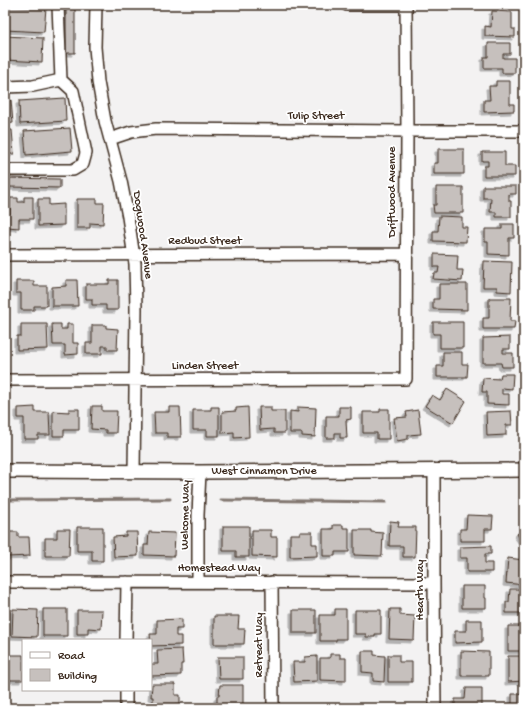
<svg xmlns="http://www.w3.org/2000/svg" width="529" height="713" viewBox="0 0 529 713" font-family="'Gochi Hand',sans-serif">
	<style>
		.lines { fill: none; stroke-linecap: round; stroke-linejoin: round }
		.stream { stroke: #827770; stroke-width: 3 }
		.building { fill: #c6c0bd; stroke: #3b2a1e; filter: url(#shadow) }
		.minor-casing { stroke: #3b2a1e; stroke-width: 14 }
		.major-casing { stroke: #3b2a1e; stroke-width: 16 }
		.minor { stroke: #fff; stroke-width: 11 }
		.major { stroke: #fff; stroke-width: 13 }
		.labels { text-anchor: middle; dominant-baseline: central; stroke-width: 3.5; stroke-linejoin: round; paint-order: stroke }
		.street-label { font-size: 12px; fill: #3b2a1e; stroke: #fff }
	</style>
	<defs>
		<filter id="shadow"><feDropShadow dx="-3" dy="3" stdDeviation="0" flood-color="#0004"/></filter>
	</defs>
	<rect width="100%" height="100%" fill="#f3f2f2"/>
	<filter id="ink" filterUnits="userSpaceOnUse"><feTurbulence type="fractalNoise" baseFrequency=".025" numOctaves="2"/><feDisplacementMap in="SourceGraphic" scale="8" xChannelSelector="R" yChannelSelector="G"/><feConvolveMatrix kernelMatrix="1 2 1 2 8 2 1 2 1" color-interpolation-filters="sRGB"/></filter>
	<g filter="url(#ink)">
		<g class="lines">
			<!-- stream -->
			<path class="stream" d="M5,500L170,499
				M221,500L386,502"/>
		</g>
		<!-- building -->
		<path class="building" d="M66,5H75V53H66Z
			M5,6L46,8L44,32L5,30Z
			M492,11L512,12V29H515V37L485,36V26L491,27Z
			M5,36L43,38L42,62L5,60Z
			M488,43H510V54H503V58H515V73H502V68H484V57H488Z
			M496,81H510V104H514V111L484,112V100H490L489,86H496Z
			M65,98L66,121L20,124L19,101Z
			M5,100H11L13,123L5,124Z
			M70,128L72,151L26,155L24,131Z
			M5,130H12L14,154H5Z
			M438,149H464V174H434V163H438Z
			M482,152H505V166H515V176H484V166H488V161H482Z
			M9,178L60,179V188L9,187Z
			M483,186H516V194H509V201H511V217H496V212H490L491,198H483Z
			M436,187H463V213H434L433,205H436Z
			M24,197H33V219H19V228L7,227V214H10V198H18V202H24Z
			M38,199H49V205L64,204V225L38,226Z
			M77,199H97V203H104L103,224L90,223V228H77Z
			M439,216L462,217V227H467L466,242L433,241V231H438Z
			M502,224H514V238H509V255L488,254V242H485V229H502Z
			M434,254L458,255L457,270H463L462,281L433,279L434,273H438L439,267H434Z
			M484,261L512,262L511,292L497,291V287H483Z
			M66,280H77L78,306H52V287L66,286Z
			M109,280H118V310H106V305H92V299H86V284H109Z
			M16,281H34V286H47V306H34V310H21V293H16Z
			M439,284H467V310L433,309V299H439Z
			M489,298H511L510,321H515L514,329H483V318H489Z
			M433,322H463V348H440V334H433Z
			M21,324H47L48,349L17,350V336H21Z
			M52,324H61V329H67V324H73V343H78V354L65,355V345H53Z
			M92,325H106V328L118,329L117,350H107V346H102V354H86V343H92Z
			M510,337V349H503V353H513V367H502L501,363H483V338Z
			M443,352H462V364H468L467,377H437V366H443Z
			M501,374H513L512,389L502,388V394H509V405L487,404V392H482L483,378L500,379Z
			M447,389L466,401L453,423L425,406L432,395L440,400Z
			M92,406H102V411H117L116,433H106V430L91,429Z
			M35,407V412H49L50,435H38V439H24V418H18V408Z
			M169,407H180L181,437H167V433H155L154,412H169Z
			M211,407H219V436H207V430H193V410H211Z
			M248,407L249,437L234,438V432L222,433V412L236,411V408Z
			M259,407H271V411H285V433H274V429L260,430Z
			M298,407L316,408L315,437L302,436V433H290V411L298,412Z
			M339,407H351V419L346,420L347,438H340V433H335V438H326V416H339Z
			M69,409H79V430H64V436H53V411L69,412Z
			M380,409H389V439H377V433H363V412H380Z
			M418,410L421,434L408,435V439L397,441L394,418L407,417L406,412Z
			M511,411L512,425H506V435L487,436L486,412Z
			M467,515L493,516L492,529H485V541H460V529H466Z
			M390,521L399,522L398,527H416L415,557H403V546H389Z
			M333,525H343V528H349V552H335V556H323V529H333Z
			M223,526H249V557H236V551H223Z
			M77,527H103V561H92V551H77Z
			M524,528V544L517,534Z
			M57,529H70L69,556H45V538H57Z
			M252,530H271V537H277V557L252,556Z
			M354,530H371V532L383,533L382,556L354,555Z
			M6,532H18V537H29L30,556L7,557Z
			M126,532H137L138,556L114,557L113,537L126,536Z
			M149,532L175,533L174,556L144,555V545H148Z
			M300,532H312V544H317V556L290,557V534H300Z
			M491,546V554H485V563H492V572H467V558H460V547Z
			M508,558L524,560V585L506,583Z
			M462,586H485V598H486V608H462Z
			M510,589H524V613H506V602H509Z
			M13,609L38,610L37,637L12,636Z
			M43,609H67V636H43Z
			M335,609H346V639H336V641H320V615H335Z
			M390,609H400V615L415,616L414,640L389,639Z
			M77,610H102L101,629L88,628V634H77Z
			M293,610H316V633H293Z
			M355,610H381V634H375V637H366V634H355Z
			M214,616H239L238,629H245L244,644H214Z
			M182,619V629H176V636H181V645L151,646L150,634H157V620Z
			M466,620H482V642L455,643V631H466Z
			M508,626H524V651H508Z
			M182,649L183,664H181V675L151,676V664H158L157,650Z
			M362,651H374V655L385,656L384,682L373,681V673L362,672Z
			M461,651L489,652V676H461Z
			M330,654H340V658H346V681L320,680V658H330Z
			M8,655H23V680H9Z
			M388,655H399V662H412V682H388Z
			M317,656V681L294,682L293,662H305V657Z
			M508,656H524V681L508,682Z
			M218,657H243V679H219Z
			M152,684H175V695H180V704H175V708H153V697H151Z
			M220,685H243V708H217V696H219Z
			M466,688H482V708H455V699H465Z
			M512,694H524V708H512Z"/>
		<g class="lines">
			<!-- minor casing -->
			<g class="minor-casing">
				<path id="minor" d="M96,5L95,47L98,82L105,121L121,181L128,217L135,264L136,309L134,472
					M5,87L33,86L61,80
					M110,139L131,132L156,129L407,131H524
					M5,170H73L83,164L86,153L73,91L61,80L58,5
					M5,255L406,254
					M5,380L406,379L407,131L406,5H347
					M434,471V583L435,708
					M5,582L434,583
					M198,582V515L200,472
					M272,582L273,708
					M126,640L127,582
					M126,708V690"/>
			</g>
			<!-- major casing -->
			<g class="major-casing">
				<path id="major" d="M5,471L200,472L524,470"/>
			</g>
			<!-- minor -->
			<use href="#minor" class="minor"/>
			<!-- major -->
			<use href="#major" class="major"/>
		</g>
	</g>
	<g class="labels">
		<!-- street labels -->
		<g class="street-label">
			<text x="316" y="117">Tulip Street</text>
			<text transform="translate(393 192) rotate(-90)">Driftwood Avenue</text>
			<text transform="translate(142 235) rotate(82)">Dogwood Avenue</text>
			<text x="205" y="242">Redbud Street</text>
			<text x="205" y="367">Linden Street</text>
			<text x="264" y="472">West Cinnamon Drive</text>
			<text transform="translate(186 515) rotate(-89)">Welcome Way</text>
			<text x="219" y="569">Homestead Way</text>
			<text transform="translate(421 590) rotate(-90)">Hearth Way</text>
			<text transform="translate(260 645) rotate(-90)">Retreat Way</text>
		</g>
	</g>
	<!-- margin -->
	<rect width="529" height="713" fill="none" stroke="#fff" stroke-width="20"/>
	<rect x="10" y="10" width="509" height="693" fill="none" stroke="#3b2a1e" stroke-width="1.5" filter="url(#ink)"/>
	<!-- legend -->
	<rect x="22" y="639" width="130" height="52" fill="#ffffff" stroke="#b1aaa5"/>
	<rect x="30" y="652" width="20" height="6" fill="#ffffff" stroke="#b1aaa5"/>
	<text x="58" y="659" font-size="12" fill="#3b2a1e">Road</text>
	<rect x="30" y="669" width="20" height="12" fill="#c6c0bd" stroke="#b1aaa5"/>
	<text x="58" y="679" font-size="12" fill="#3b2a1e">Building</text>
</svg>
